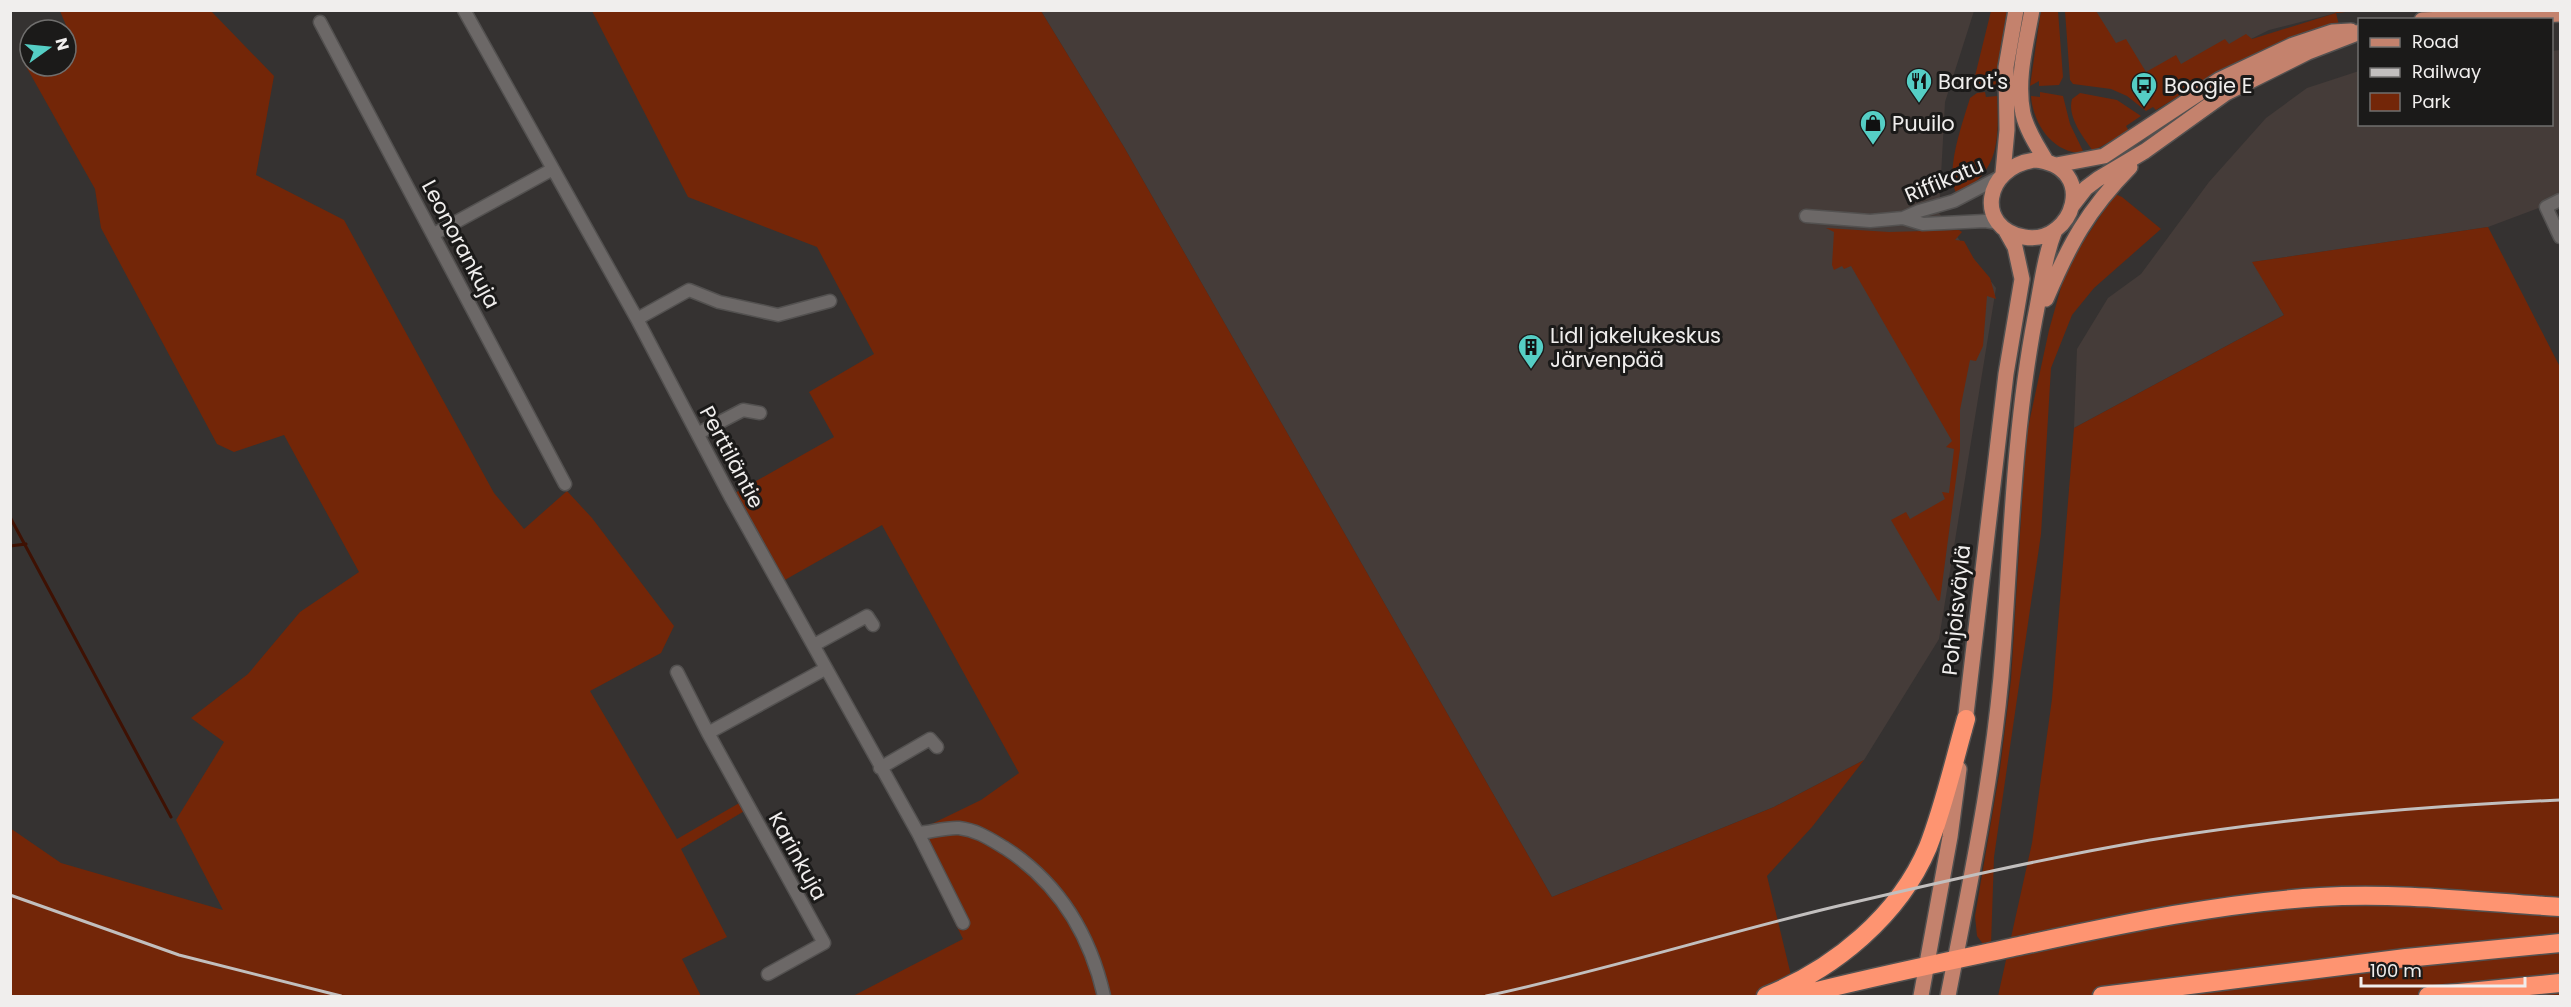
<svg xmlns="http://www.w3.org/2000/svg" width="2571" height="1007" viewBox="0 0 2571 1007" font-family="Poppins,sans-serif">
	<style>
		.built { fill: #453c39 }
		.green { fill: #732608 }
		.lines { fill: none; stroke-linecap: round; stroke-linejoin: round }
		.stream { stroke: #3e1103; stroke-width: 3 }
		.minor-casing { stroke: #535150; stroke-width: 15 }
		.major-casing { stroke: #535150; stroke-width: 18 }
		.highway-casing { stroke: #535150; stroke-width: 21 }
		.minor { stroke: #6c6867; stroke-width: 12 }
		.major { stroke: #c4826d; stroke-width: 15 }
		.highway { stroke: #fe9471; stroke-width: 18 }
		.rail { stroke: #c2bfbe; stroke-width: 3 }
		.labels { text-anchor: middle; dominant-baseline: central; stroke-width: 6; stroke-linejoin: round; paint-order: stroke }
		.poi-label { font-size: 21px; fill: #f0eeed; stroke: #1b1a19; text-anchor: start }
		.street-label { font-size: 21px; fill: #f0eeed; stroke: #1b1a19 }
	</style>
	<rect width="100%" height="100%" fill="#353231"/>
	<!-- built -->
	<path class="built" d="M2335,10L2336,13L2269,30L2144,92L2095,11Z
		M1041,11H1974L1945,102L1939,213L1996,288L1939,639L1864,760L1774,807L1552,897L1124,147Z
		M2560,50V200L2488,227L2253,262L2284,315L2074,428L2077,349L2108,298L2141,274L2209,182L2266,118L2307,88L2359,71L2360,124H2552V51Z"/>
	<!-- green -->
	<path class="green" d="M2041,10L2058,11L2063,77L2059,85L2039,86V81L2030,86Z
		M60,11H211L274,76L256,175L344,220L494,493L524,529L567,491L592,518L674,626L661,653L590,691L677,839L741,802L746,810L681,849L727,937L682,959L701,996H11L10,828L61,863L223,910L176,820L224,742L191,718L248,674L300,612L359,572L284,435L234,452L217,444L101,228L95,189L23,61L30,56V66H66L68,30Z
		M592,11H1041L1124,147L1552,897L1774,807L1864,760L1812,827L1767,876L1796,996H853L963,939L911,834L981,800L1019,773L882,525L783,581L733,494L834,437L809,392L874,354L817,247L688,197Z
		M1991,11H2007L1997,68V85L1985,86L1976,82L1975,76Z
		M2065,11H2096L2116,43L2126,39L2146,72L2176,55L2181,64L2225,39L2229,44L2246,34L2252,39L2336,13L2335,11H2355L2336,13L2339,25L2304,34L2226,67L2156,110L2153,107L2146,111L2127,96L2111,89L2073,84L2070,80Z
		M1985,92L1986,97L1997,96C1999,137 2000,175 1956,193C1945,170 1963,122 1970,98L1977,93Z
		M2040,92L2063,96L2070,124L2084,153C2053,154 2033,124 2031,96L2040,97Z
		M2080,93L2117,100L2141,116L2126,126L2129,131L2093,151C2083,137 2067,117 2072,99Z
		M2115,194L2122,197L2161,229L2094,288L2072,315L2051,368L2041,534L1994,857L1991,944H1983L1977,936L1975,916L2000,769L2011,680L2026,437L2049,330L2067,266Z
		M2488,227L2560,367V996H1998L2032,843L2052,699L2074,428L2284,315L2252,262Z
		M1826,228L1889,232L1959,230L1962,232L1955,240L1964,241L1974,259L1990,278L1996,299L1987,296L1983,346L1976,361L1970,360L1960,410V449L1940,600L1938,601L1891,520L1906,512L1910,519L1945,499L1942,492L1949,493L1954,449L1946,447L1952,441L1851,266L1844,269L1842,266L1834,270L1832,265L1834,232Z"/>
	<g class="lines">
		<!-- stream -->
		<path class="stream" d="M10,517L171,817
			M10,546L26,544"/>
		<!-- minor casing -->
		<g class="minor-casing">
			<path id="minor" d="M464,10L637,319L730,496L918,833L963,923
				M320,22L565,484
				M2560,200L2546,207L2560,237
				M1806,216L1870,221L1903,218L1923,224L1985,221L1998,223
				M1903,218L1919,211L1954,201L2000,177
				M434,234L553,169
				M637,319L689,290L719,302L778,315L830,301
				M699,433L743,410L760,413
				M814,645L867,616L873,625
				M677,672L708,733
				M880,768L930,739L937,747
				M918,833C931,832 947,827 959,828C977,830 990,839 1005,848C1059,883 1090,935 1104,996
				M768,974L824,943L708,733L825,669"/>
		</g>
		<!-- major casing -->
		<g class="major-casing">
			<path id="major" d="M2032,10C2026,44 2016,80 2023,114C2027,131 2038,147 2046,161
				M2422,20L2560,14
				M2035,160C2099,166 2074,246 2024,237C1975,228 1983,167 2035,160Z
				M2056,165L2104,156L2219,80L2293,45L2332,32L2351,31
				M2003,173L2007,130L2006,67L2016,10
				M2072,206L2086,188L2098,179L2145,151L2226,93L2308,52L2360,32
				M2046,299C2070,243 2087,211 2130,167
				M1964,731L2006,374L2022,279L2015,247L2006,231
				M1921,996L1950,837L1959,769
				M1948,996C1970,883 1995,767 2003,652C2011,540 2014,429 2035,318C2041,289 2044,258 2055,230"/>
		</g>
		<!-- highway casing -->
		<g class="highway-casing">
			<path id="highway" d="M1766,996C1834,969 1899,916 1928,847C1944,806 1954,761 1966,719
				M1797,996C1871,977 1945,962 2019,946C2118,925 2219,903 2320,897C2399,892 2481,902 2560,907
				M2102,996L2406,958L2560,943
				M2428,996L2560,983"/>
		</g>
		<!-- minor -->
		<use href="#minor" class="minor"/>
		<!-- major -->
		<use href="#major" class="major"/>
		<!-- highway -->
		<use href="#highway" class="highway"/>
		<!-- rail -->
		<path class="rail" d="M10,895L179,955L341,996
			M1486,996C1604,971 1720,934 1838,906C1941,882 2045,858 2150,840C2286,818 2423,806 2560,800"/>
	</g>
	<!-- icons -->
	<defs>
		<g id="restaurant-pin" transform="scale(1.35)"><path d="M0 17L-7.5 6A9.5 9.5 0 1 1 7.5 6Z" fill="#55cec5" stroke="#1b1a19"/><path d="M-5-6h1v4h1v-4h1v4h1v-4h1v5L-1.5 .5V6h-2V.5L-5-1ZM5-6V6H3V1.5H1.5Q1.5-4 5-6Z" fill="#111"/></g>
		<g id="bus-pin" transform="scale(1.35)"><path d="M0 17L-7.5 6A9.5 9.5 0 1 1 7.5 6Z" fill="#55cec5" stroke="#1b1a19"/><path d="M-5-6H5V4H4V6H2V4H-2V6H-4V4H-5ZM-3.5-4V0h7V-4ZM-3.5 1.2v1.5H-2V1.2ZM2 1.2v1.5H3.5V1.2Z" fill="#111"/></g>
		<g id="shop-pin" transform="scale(1.35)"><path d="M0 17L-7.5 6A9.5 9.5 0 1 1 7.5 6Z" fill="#55cec5" stroke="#1b1a19"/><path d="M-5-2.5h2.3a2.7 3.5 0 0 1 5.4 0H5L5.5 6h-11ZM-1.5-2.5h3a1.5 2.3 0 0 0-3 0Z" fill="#111"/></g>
		<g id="building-pin" transform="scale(1.35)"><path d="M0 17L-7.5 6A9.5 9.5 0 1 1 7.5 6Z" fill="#55cec5" stroke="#1b1a19"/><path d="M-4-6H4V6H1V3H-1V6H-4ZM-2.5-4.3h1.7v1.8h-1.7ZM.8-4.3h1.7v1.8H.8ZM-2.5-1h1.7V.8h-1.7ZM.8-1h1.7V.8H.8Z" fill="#111"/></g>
	</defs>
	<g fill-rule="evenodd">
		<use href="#restaurant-pin" x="1919" y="81"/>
		<use href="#bus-pin" x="2144" y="85"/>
		<use href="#shop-pin" x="1873" y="123"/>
		<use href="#building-pin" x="1531" y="347"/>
	</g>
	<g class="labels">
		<!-- poi labels -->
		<g class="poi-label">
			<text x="1938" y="81">Barot's</text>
			<text x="2164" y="85">Boogie E</text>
			<text x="1892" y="123">Puuilo</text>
			<text x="1550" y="335">Lidl jakelukeskus<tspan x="1550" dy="24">Järvenpää</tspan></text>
		</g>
		<!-- street labels -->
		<g class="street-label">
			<text transform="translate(1944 180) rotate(-23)">Riffikatu</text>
			<text transform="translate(461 244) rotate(62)">Leonorankuja</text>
			<text transform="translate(732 457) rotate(62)">Perttiläntie</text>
			<text transform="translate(1956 610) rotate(-84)">Pohjoisväylä</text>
			<text transform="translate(798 856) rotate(61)">Karinkuja</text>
		</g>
	</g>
	<!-- border -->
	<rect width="2571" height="1007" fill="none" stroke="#f0eeed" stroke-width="24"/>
	<!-- legend -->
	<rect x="2358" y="18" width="195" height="108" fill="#1b1a19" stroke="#706f6e" stroke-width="1.5"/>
	<rect x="2370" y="38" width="30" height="9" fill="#c4826d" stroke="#706f6e" stroke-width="1.5"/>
	<text x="2412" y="48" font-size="18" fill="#f0eeed">Road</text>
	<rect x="2370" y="68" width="30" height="9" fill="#c2bfbe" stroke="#706f6e" stroke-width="1.5"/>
	<text x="2412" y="78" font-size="18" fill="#f0eeed">Railway</text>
	<rect x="2370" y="93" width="30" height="18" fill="#732608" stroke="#706f6e" stroke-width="1.5"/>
	<text x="2412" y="108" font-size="18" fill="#f0eeed">Park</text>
	<!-- north arrow -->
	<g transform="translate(48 48) rotate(75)"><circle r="28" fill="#1b1a19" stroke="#706f6e" stroke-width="1.5"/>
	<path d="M0-4.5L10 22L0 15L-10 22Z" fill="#55cec5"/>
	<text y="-9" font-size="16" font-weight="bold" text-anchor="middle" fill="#f0eeed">N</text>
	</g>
	<!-- scale -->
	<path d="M2361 977v9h164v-9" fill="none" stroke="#f0eeed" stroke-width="3"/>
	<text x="2370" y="977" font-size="18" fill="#f0eeed" stroke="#1b1a19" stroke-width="4.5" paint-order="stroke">100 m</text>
</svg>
